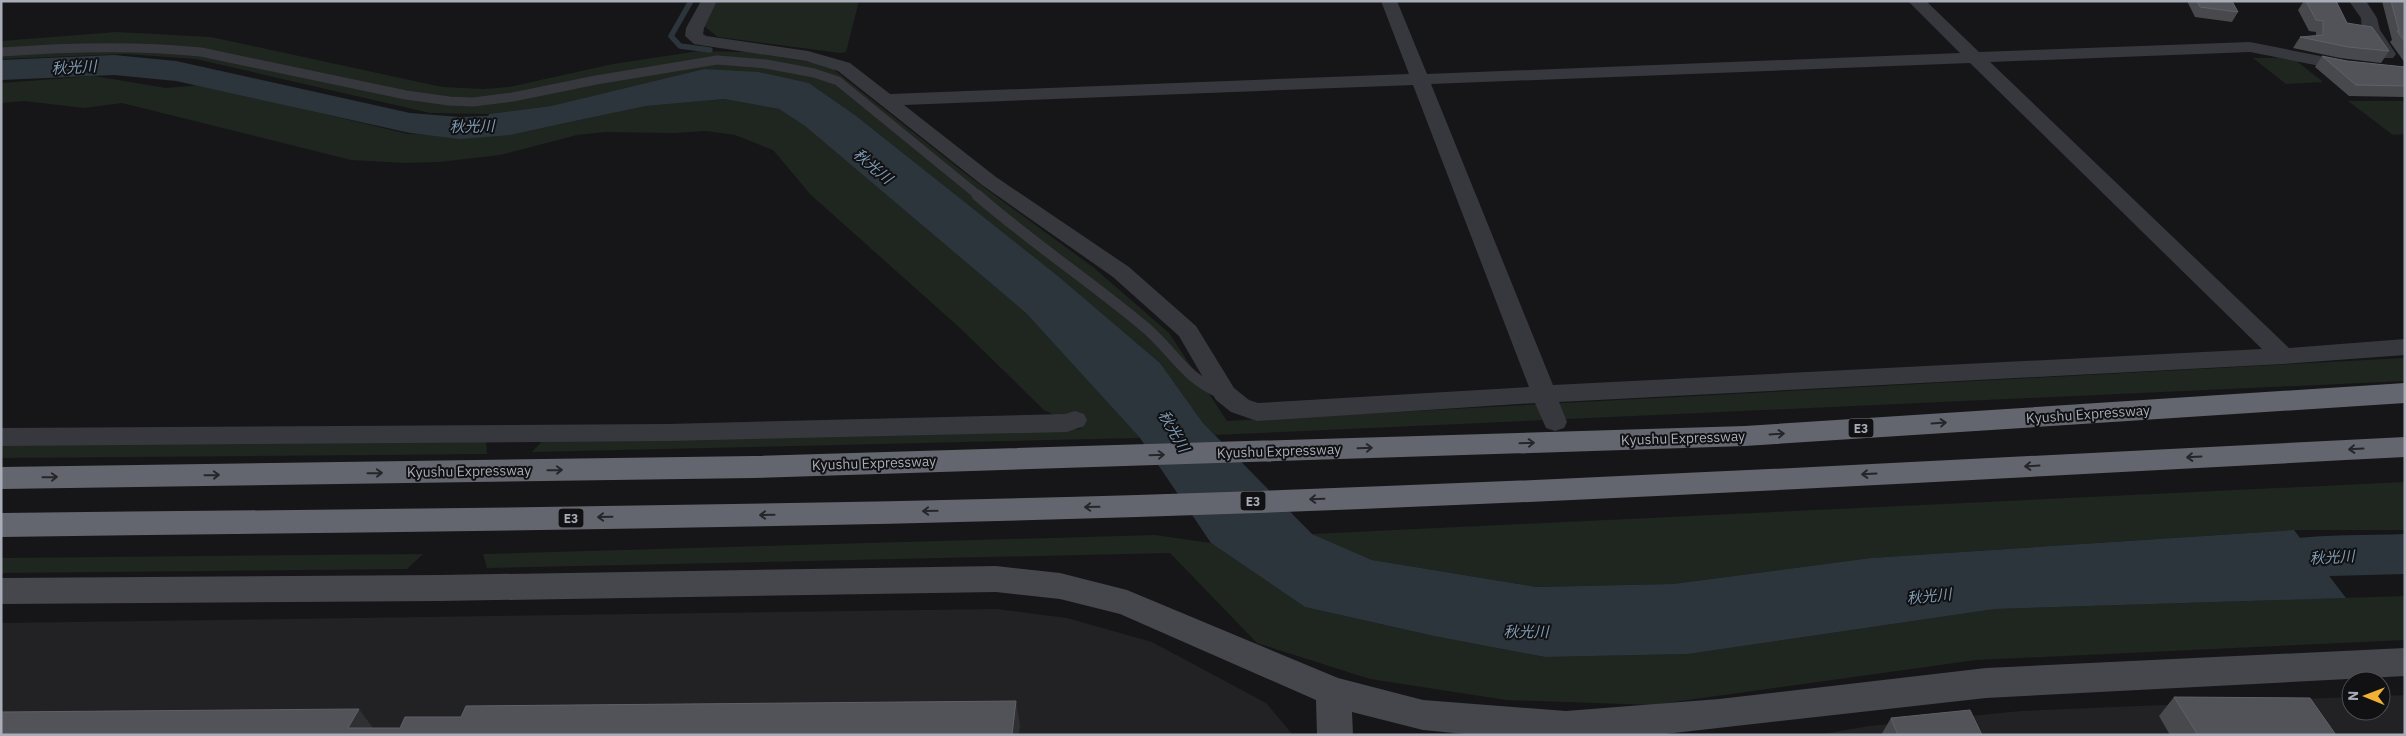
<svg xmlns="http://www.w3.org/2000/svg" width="2406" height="736" viewBox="0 0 2406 736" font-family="'IBM Plex Sans','Noto Sans JP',sans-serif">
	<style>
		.built { fill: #222225 }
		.green { fill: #1e261f }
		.water { fill: #2c353c }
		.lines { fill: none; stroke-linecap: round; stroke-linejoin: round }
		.stream { stroke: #2c353c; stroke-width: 5.5 }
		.river { fill: #2c353c; fill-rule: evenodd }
		.lane-far1 { stroke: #37383d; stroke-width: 9 }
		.lane { stroke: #37383d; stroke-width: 11 }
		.street { fill: #37383d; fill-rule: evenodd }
		.secondary { fill: #45474d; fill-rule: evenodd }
		.highway { fill: #63666e; fill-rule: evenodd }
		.wall { fill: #47494d }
		.shaded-wall { fill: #2f3033 }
		.building { fill: #525359; stroke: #5f6168 }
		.oneway { stroke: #26262a }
		.labels { text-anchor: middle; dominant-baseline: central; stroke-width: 4; stroke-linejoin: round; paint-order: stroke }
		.shield { fill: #111113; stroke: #7b7e86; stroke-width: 1 }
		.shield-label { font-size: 12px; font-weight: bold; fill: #a8adb8 }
		.street-label { font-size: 14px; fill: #a8adb8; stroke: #111113 }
		.water-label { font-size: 15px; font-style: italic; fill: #7f9bb3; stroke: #111113 }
	</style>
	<rect width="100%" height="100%" fill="#161618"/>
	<!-- built -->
	<path class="built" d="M997,609L1067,618L1152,642L1266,703L1293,735H1V623Z
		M2405,695V735H1817L1869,726L2021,711L2351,697V711H2381V696Z"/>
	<!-- green -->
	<path class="green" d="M717,1H859L846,52L840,53L718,37L704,26Z
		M117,32L211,37L442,87L483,89L509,87L613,64L699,51L748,52L828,65L971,178L1093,267L1169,333L1227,421L2405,358V381L1215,435L1203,423L1160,363L1058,276L855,115L809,83L704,69L551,106L489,114L430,113L196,59L125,54L1,59V41Z
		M2253,58H2293L2323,82L2286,84Z
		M94,76L166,88L203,85L408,134L480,136L532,130L646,106L724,99L779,109L805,126L1026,313L1140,438L532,452L545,438L1082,429L1044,410L960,328L811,195L773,150L735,135L706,131L674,133L606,132L577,135L500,155L439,162L404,163L351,160L122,103L84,108L24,101L1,103V83Z
		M2348,101H2405V134L2393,135Z
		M486,438L487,454L1,458V444Z
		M2405,482V530H2294L1871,558L1673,584L1536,587L1372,560L1312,534Z
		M1155,535L1211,543L1305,607L1434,636L1545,657L1688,654L1995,609L2405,596V640L1976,660L1652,705L1506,700L1370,679L1257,643L1170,553L487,568L483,554Z
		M423,554L407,569L1,573V558Z"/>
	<!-- water -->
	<path class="water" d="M704,69L758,72L809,83L855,115L1058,276L1160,363L1203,423L1312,534L1372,560L1536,587L1673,584L1871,558L2294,530L2346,598L1995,609L1688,654L1545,657L1434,636L1305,607L1211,543L1140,438L1026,313L805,126L779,109L724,99L646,106L532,130L480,136L489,114L551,106Z"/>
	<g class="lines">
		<!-- stream -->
		<path class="stream" d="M691,1L671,36L680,46L710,50"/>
		<!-- river -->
		<path class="river" d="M114,55L176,61L410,113L460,117L510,115L543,108L555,111L560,118L555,125L510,135L460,139L410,133L176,81L114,75L1,80V60Z
			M2405,534V574L2331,576L2254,584L2236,578L2229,564L2236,550C2287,533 2351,536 2405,534Z"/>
		<!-- lane-far1 -->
		<path class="lane-far1" d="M1,52C68,47 134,45 201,52L406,95L449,101L473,102L513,97L596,80L717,60L766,64L814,73L838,81L979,196"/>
		<!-- lane -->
		<path class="lane" d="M977,195C1031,242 1091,282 1146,328C1174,352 1186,380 1223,394"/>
		<!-- street -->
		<path class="street" d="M701,1H717L704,28L703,34L706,36L808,51L850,63L890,94L1409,74L1381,1H1397L1427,74L1960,53L1908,1H1926L1979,52L2250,42L2340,60L2405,67V77L2340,70L2250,52L1990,62L2289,348L2405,339V355L2283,364L1559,402L1567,422L1564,428L1555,431L1546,428L1535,403L1257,421L1231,412L1216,400L1179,336L1113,277L982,185L838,71L806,61L700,45L694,44L685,36L686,28ZM1970,63L2262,349L1553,385L1431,84ZM1413,85L1529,387L1258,403L1249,400L1234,388L1196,326L1129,267L996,177L904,105Z
			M2349,1H2366L2377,18L2380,30L2396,54L2393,58H2381L2362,30L2361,18Z
			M1075,411L1084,414L1087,420L1084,426L1067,432L667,441L1,446V428L667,424L1065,414Z"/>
		<!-- secondary -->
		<path class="secondary" d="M996,566L1060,573L1127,590L1338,678L1423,700L1566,711L1719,699L1986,668L2405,648V676L1986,698L1656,735H1475L1423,730L1352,712L1353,735H1317L1316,700L1120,614L1060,599L996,592L440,601L1,604V578L440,575Z"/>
		<!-- highway -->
		<path class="highway" d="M2405,383V403L1745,446L754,478L1,489V467L754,456L1745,426Z
			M2405,437V457C1982,479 1560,504 1137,517C759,529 380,532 1,537V513C380,509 759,506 1137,495C1560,482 1982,458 2405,437Z"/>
	</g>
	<!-- wall -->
	<path class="wall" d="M2187,1H2232L2238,12L2232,22L2195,17Z
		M2304,1H2336L2347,23L2389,51L2381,63L2340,58L2293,48L2300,37L2316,36V32L2309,31L2298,10Z
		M2382,1H2405V63L2390,42L2392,40Z
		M2322,56L2347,61L2405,67V97L2349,96L2315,67Z
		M2174,697L2336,735H2170L2159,716Z
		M1891,718L1982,735H1881Z"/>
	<!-- shaded-wall -->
	<path class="shaded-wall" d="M1016,701L1020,725L1019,735H1012Z
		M359,709L376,732L348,728Z"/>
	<!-- building -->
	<path class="building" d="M2197,1H2232L2238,12L2200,7Z
		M2306,1H2336L2347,23L2372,27L2389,51L2348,47L2300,37L2323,35V21L2316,20Z
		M2391,1H2405V42L2397,31H2399Z
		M2322,56L2347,61L2405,67V86L2356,85Z
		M2174,697L2310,698L2336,735H2198Z
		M1016,701L1012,735H1V712L359,709L348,728H400L405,717H461L466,706Z
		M1970,710L1982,735H1898L1891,718Z"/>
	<!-- one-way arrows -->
	<defs><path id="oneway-shaft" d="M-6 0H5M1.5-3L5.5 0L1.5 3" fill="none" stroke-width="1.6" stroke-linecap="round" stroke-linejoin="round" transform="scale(1.25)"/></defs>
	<g class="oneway">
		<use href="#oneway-shaft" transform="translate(1939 423) rotate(-4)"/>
		<use href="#oneway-shaft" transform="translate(1777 434) rotate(-4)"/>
		<use href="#oneway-shaft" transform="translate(1527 443) rotate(-2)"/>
		<use href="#oneway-shaft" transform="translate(1365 448) rotate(-2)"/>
		<use href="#oneway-shaft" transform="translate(2356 449) rotate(177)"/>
		<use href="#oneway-shaft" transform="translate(1157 455) rotate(-2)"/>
		<use href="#oneway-shaft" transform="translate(2194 457) rotate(177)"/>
		<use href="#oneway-shaft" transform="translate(2032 466) rotate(177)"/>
		<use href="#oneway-shaft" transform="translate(555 470) rotate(-1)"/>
		<use href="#oneway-shaft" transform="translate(375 473) rotate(-1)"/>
		<use href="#oneway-shaft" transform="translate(1869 474) rotate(177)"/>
		<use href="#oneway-shaft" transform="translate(212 475) rotate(-1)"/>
		<use href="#oneway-shaft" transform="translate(50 477) rotate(-1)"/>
		<use href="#oneway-shaft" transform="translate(1317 499) rotate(178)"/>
		<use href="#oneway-shaft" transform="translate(1092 507) rotate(179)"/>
		<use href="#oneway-shaft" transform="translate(930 511) rotate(179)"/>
		<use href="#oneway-shaft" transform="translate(767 515) rotate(179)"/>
		<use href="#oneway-shaft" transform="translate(605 517) rotate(179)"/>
	</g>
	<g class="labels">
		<!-- shield labels -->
		<g class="shield">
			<rect x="1848.5" y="418.5" width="25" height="19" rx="4"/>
			<rect x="1240.5" y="491.5" width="25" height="19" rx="4"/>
			<rect x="558.5" y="508.5" width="25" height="19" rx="4"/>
		</g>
		<g class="shield-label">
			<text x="1861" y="428">E3</text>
			<text x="1253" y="501">E3</text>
			<text x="571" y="518">E3</text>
		</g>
		<!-- street labels -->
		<g class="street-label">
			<text transform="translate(2088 414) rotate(-4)">Kyushu Expressway</text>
			<text transform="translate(1683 438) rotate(-2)">Kyushu Expressway</text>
			<text transform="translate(1279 451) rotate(-2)">Kyushu Expressway</text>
			<text transform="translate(874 463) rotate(-2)">Kyushu Expressway</text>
			<text transform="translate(469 471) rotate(-1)">Kyushu Expressway</text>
		</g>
		<!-- water labels -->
		<g class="water-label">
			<text transform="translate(74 67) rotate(-3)">秋光川</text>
			<text transform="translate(472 126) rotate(-1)">秋光川</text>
			<text transform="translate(873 166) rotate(40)">秋光川</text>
			<text transform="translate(1174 431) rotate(60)">秋光川</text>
			<text transform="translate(2332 557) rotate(-3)">秋光川</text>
			<text transform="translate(1929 596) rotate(-6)">秋光川</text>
			<text x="1526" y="631">秋光川</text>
		</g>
	</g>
	<!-- border -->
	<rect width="2406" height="736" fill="none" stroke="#a8adb8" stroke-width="5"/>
	<!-- north arrow -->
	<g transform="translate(2366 696) rotate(271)"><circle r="24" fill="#111113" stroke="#4d4f55"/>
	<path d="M0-4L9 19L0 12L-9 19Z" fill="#f2b134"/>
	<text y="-8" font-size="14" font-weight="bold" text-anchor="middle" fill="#a8adb8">N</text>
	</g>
</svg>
